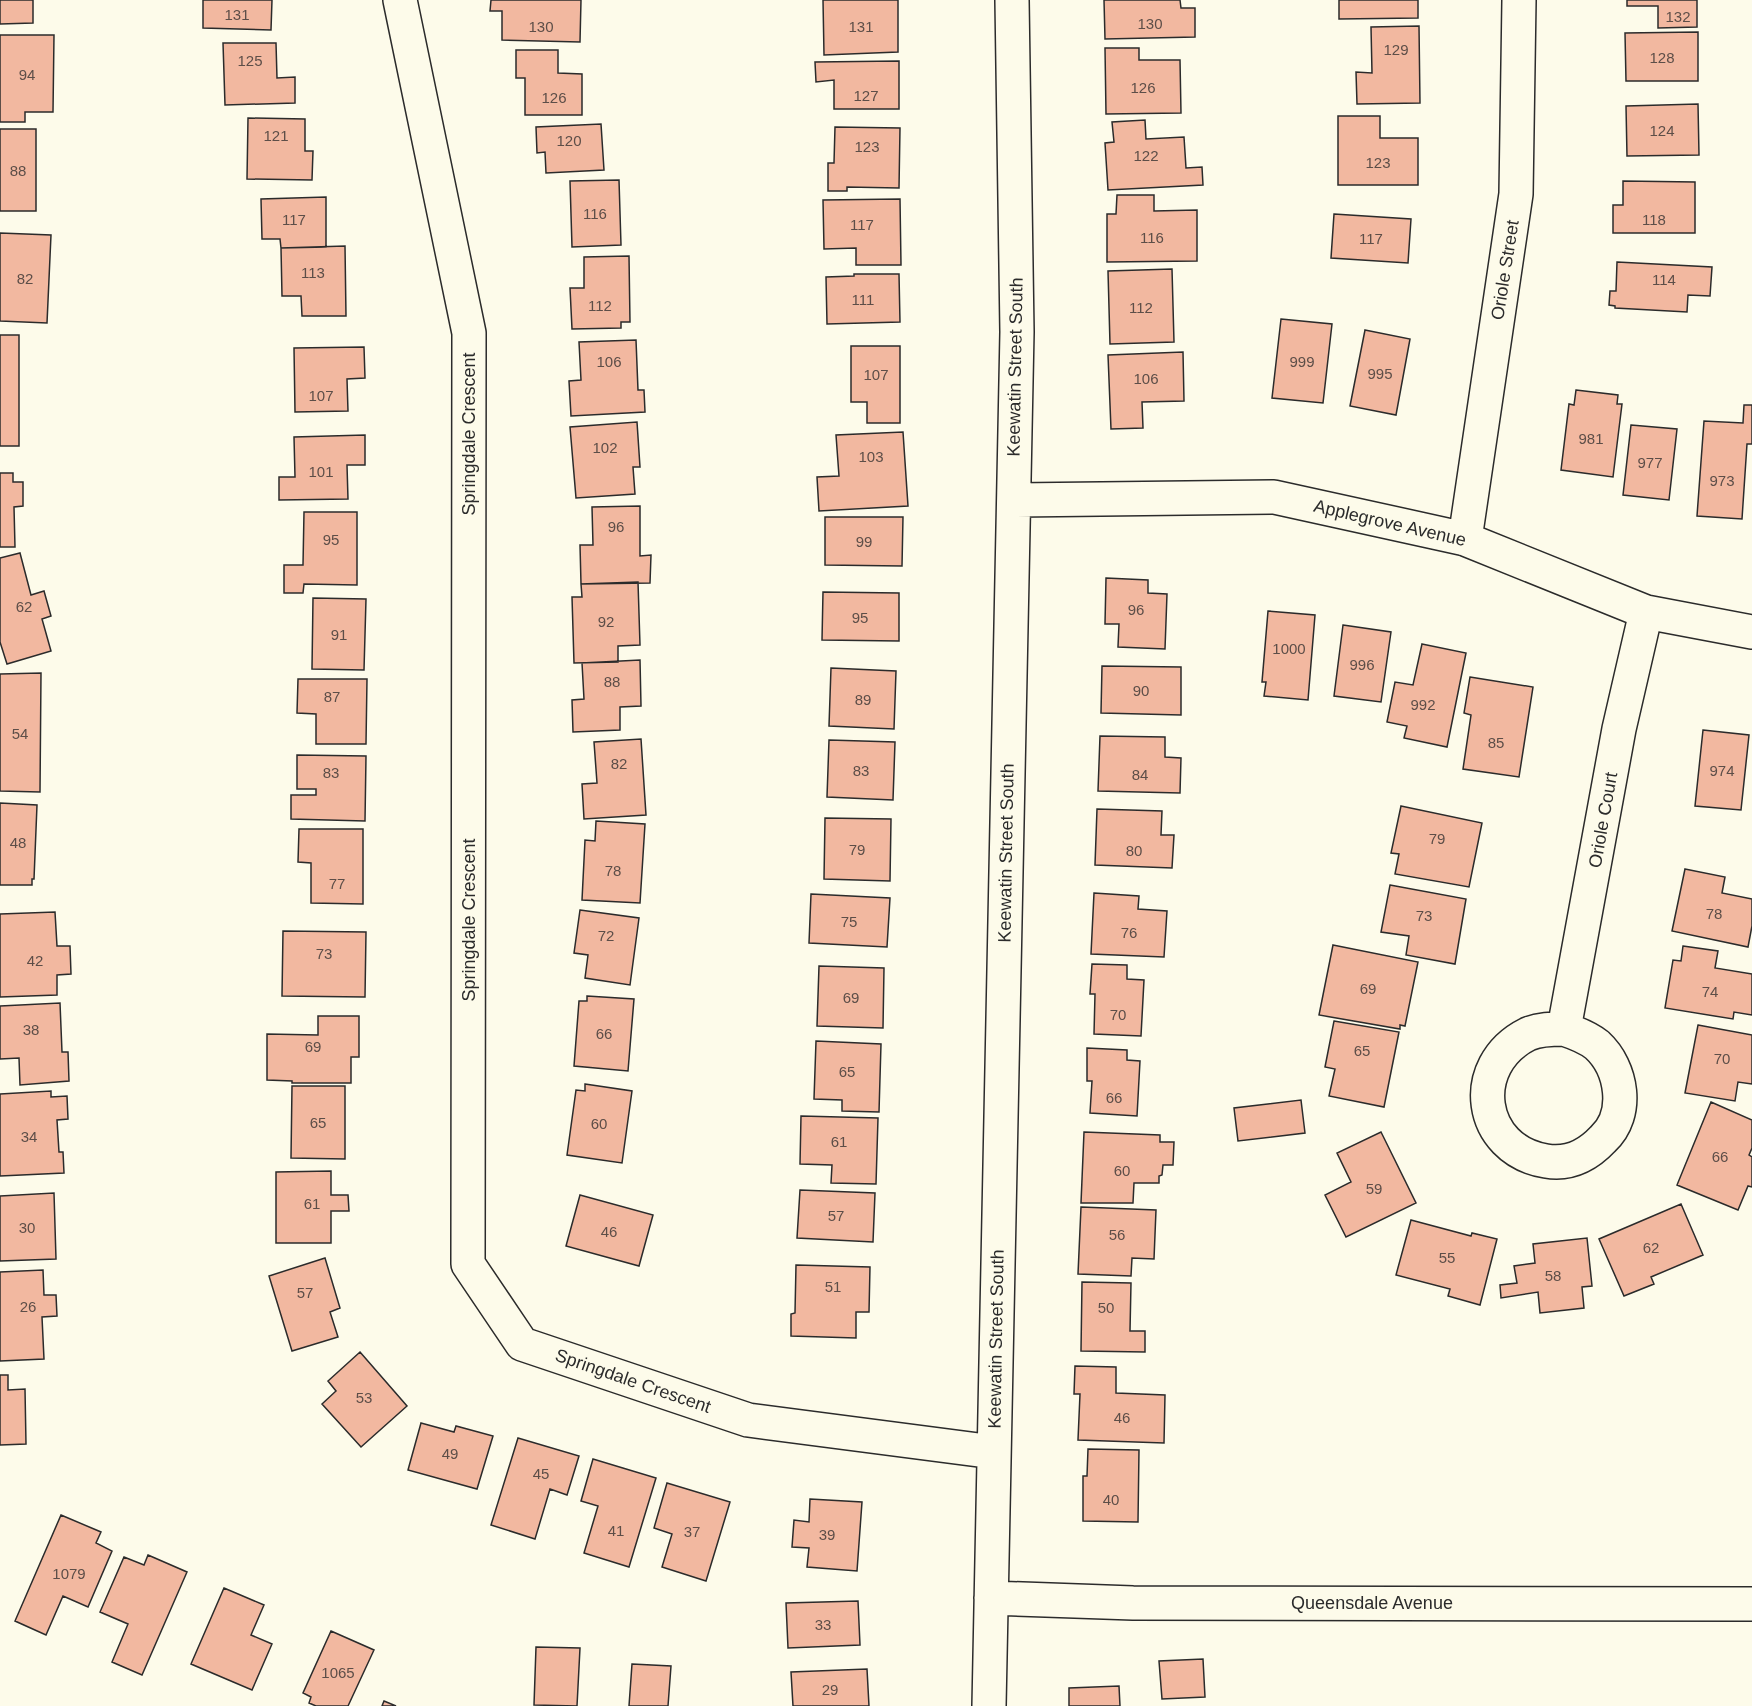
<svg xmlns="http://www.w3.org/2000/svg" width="1752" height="1706" viewBox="0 0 1752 1706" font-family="Helvetica,sans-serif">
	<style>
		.building { fill: #f2b8a0; stroke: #2b2b2b; stroke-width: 1.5 }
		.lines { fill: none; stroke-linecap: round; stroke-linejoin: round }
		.minor-casing { stroke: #2b2b2b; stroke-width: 36 }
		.minor { stroke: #fdfbea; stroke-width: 33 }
		.labels { text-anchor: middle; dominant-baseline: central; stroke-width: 4.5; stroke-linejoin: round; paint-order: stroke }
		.number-label { font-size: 15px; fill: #5d4e48 }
		.street-label { font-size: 18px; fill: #2b2b2b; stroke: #fdfbea }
	</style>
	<rect width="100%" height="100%" fill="#fdfbea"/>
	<!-- building -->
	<path class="building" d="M0,0H33V23L0,24Z
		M203,0H272L271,30L203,28Z
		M491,0H581L580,42L502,40V11H490Z
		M823,0H898V52L824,55Z
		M1104,0H1180L1181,8H1195V37L1105,39Z
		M1339,0H1418V18L1339,19Z
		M1627,0H1697V27L1658,28V6H1627Z
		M1419,26L1420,103L1357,104L1356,72L1372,73L1371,27Z
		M1698,32V81H1626L1625,33Z
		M0,35H54L53,112H25V122H0Z
		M223,43H276L277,78L295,77V103L225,105Z
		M1105,48H1139V60H1180L1181,113L1106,114Z
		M516,50H558V73L582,74V115H525V78H516Z
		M899,61V109H834V80L816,82L815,62Z
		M1698,104L1699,155L1627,156L1626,106Z
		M1338,116H1380V138H1418V185H1338Z
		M248,118L305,119V151H313L312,180L247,179Z
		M1145,120L1146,139L1184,137L1186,168L1202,167L1203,185L1108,190L1105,143L1114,142L1112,122Z
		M601,124L604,170L546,173L545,152L537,153L536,127Z
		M835,127L900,128L899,188L847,187V191H828V163H834Z
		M0,129H36V211H0Z
		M619,180L621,245L572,247L570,181Z
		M1623,181L1695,182V233H1613V205H1623Z
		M1117,195H1154V211L1197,210V261L1107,262V214H1116Z
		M326,197V247L281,248L280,239H262L261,199Z
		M900,199L901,265H856V248L824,249L823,200Z
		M1334,214L1411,219L1408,263L1331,258Z
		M0,233L51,235L47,323L0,321Z
		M345,246L346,316H302L301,296H282L281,248Z
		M629,256L630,322H621V328L572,329L570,288H584V257Z
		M1617,262L1712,267L1710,296L1688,295L1687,312L1615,308V306L1609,305L1610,291H1616Z
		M1172,269L1174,342L1110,344L1108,271Z
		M854,274H899L900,322L827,324L826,277L854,276Z
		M1281,319L1332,324L1323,403L1272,398Z
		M1365,330L1410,339L1396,415L1350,406Z
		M0,335H19V446H0Z
		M636,340L638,390H644L645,412L571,416L569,381L581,380L579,342Z
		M851,346H900V423H867V402H851Z
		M364,347L365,378L347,379L348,411L295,412L294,348Z
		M1183,352L1184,401L1142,402L1143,428L1111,429L1108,355Z
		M1576,390L1618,395L1617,404H1622L1613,477L1561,470L1569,404L1574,405Z
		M1744,405H1752V444H1747L1742,519L1697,516L1704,421L1743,423Z
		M637,422L640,467H633L635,494L576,498L570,427Z
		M1631,425L1677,429L1669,500L1623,495Z
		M903,432L908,506L819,511L817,477L839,476L836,435Z
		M365,435V465H347L348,499L279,500V477H295L294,437Z
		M0,473H13V482H23V506L14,507L15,547H0Z
		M640,506V556L651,555L650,583L581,584L580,545H593L592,507Z
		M304,512H357V585L304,584L303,593H284V565H303Z
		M825,517H903L902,566L825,565Z
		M20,553L31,595L44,591L51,616L42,619L51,651L7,664L0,642V558Z
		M1106,578L1148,580V593L1167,594L1165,649L1118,647L1119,624H1105Z
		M638,582L640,645L618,646V662L574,663L572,597H582L581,584Z
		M823,592L899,593V641L822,640Z
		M313,598L366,599L364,670L312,669Z
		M1268,611L1315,615L1308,700L1264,696L1266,682H1262Z
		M1343,625L1391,632L1381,702L1334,696Z
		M1422,644L1466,653L1447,747L1404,738L1407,726L1387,722L1395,682L1413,685Z
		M640,660L641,706L620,707V730L573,732L572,700L584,699L582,663Z
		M1102,666L1181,667V715L1101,713Z
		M831,668L896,671L894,729L829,726Z
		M41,673L40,792L0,791V674Z
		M1470,677L1533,687L1519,777L1463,769L1471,715L1464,713Z
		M298,679H367L366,744H316V714L297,713Z
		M1703,730L1749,735L1741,810L1695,806Z
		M1100,736L1165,737V757L1181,758L1180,793L1098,791Z
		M641,739L646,815L584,819L582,784L597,783L594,742Z
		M829,740L895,742L893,800L827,797Z
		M297,755L366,756L365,821L291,819V795H316V789H297Z
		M0,803L37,805L34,879H32V885H0Z
		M1401,806L1482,823L1469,887L1395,874L1399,854L1391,853Z
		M1097,809L1162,811L1161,835H1174L1172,868L1095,865Z
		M825,818L891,819L890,881L824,879Z
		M596,821L645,824L640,903L582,900L585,840L595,841Z
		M299,829H363V904L311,903V863L298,862Z
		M1685,869L1725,877L1722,893L1752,899V926L1748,947L1672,931Z
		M1390,885L1466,899L1455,964L1406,955L1409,936L1381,932Z
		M1094,893L1139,896L1138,909L1167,911L1164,957L1091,954Z
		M811,894L890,898L887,947L809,943Z
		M580,910L639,918L630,985L585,978L588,955L574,953Z
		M55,912L57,946H70L71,974L57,975V995L0,997V914Z
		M283,931L366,932L365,997L282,996Z
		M1333,945L1418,962L1405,1026L1400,1025V1029L1319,1015Z
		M1683,946L1718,951L1715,968L1752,974V1015L1734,1012L1733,1019L1665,1008L1673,960L1681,961Z
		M1092,964L1127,965V979L1144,980L1141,1036L1094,1034L1095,994H1090Z
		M819,966L884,968L883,1028L817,1026Z
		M587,996L634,999L628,1071L574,1066L579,1001H587Z
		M60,1003L62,1052H68L69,1081L20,1085L19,1058L0,1059V1006Z
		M318,1016H359V1057H351V1083H292V1081L267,1080V1034L318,1035Z
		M1334,1021L1399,1032L1384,1107L1329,1096L1335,1069L1325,1067Z
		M1698,1025L1752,1035V1084L1738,1082L1735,1101L1685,1093Z
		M816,1041L881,1044L879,1112L842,1111V1100L814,1099Z
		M1087,1048L1127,1050V1060L1140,1061L1137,1116L1090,1113L1092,1081H1087Z
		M585,1084L632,1091L622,1163L567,1155L576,1090L585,1091Z
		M292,1086H345V1159L291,1158Z
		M51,1091V1097L67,1096L68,1119L57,1120L59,1152H63L64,1173L0,1176V1094Z
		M1301,1100L1305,1133L1238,1141L1234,1108Z
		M1711,1102L1752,1120V1148L1749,1155L1752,1157V1187L1748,1186L1738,1210L1677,1185Z
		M801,1116L878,1118L876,1184L831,1183L832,1165L800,1164Z
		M1084,1132L1160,1135V1142H1174L1173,1165H1163L1162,1175L1159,1176V1183H1134L1133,1203H1081Z
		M1381,1132L1416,1203L1346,1237L1325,1195L1351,1182L1337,1153Z
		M331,1171V1195H348L349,1211H331V1243H276V1172Z
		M800,1190L875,1193L873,1242L797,1238Z
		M54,1193L56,1259L0,1261V1196Z
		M580,1195L653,1215L639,1266L566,1246Z
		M1681,1204L1703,1255L1651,1277L1654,1284L1624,1296L1599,1239Z
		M1081,1207L1156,1210L1154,1259L1132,1258L1131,1276L1078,1274Z
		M1411,1220L1471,1236L1472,1233L1497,1239L1480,1305L1448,1296L1450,1289L1396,1275Z
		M1587,1238L1592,1286L1582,1287L1584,1308L1540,1313L1538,1292L1501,1298L1500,1285L1517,1283L1514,1266L1535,1263L1533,1244Z
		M325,1258L340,1308L330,1312L338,1337L292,1351L269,1276Z
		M796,1265L870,1267L869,1312H856V1338L791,1336V1314L795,1313Z
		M43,1270L44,1295H56L57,1316L42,1317L44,1359L0,1361V1272Z
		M1082,1282L1131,1283L1130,1331H1145V1352L1081,1351Z
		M360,1352L407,1406L361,1447L322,1404L336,1391L328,1381Z
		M1075,1366L1116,1367V1393L1165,1395L1164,1443L1078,1440L1080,1394H1074Z
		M0,1375H8V1390L25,1389L26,1444L0,1445Z
		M421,1423L454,1432L456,1426L493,1436L477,1489L408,1470Z
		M518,1438L579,1456L567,1495L550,1489L535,1539L491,1525Z
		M1088,1449L1139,1450L1138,1522L1083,1521V1476H1087Z
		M593,1459L656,1478L629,1567L584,1553L598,1506L581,1501Z
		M667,1483L730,1502L706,1581L662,1567L672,1534L654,1528Z
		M810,1499L862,1502L857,1571L807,1567L809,1548L792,1547L794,1520L809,1522Z
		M61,1515L101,1532L96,1543L112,1551L88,1607L63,1596L46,1635L15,1621Z
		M148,1555L187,1572L142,1675L112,1662L128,1624L100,1612L124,1557L144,1565Z
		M224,1588L264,1605L251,1635L272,1644L252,1690L191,1664Z
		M858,1601L860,1645L788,1648L786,1603Z
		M331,1631L374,1650L348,1706H316L309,1703L311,1697L303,1693Z
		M536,1647L580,1648L577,1706L534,1705Z
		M1203,1659L1205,1697L1162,1699L1159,1661Z
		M632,1664L671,1666L668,1706H629Z
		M867,1669L869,1706H793L791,1672Z
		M1119,1686L1120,1706H1069V1688Z
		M384,1701L396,1706H382Z"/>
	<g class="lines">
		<!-- minor casing -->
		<g class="minor-casing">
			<path id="minor" d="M400,0L469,333L468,1264L522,1344L748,1420L994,1452
				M1014,500L1274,497L1465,539L1646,612L1752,632
				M1465,539L1516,194L1519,0
				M1564,1029C1552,1029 1539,1029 1528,1034C1466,1065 1478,1150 1546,1161C1569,1165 1588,1155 1603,1139C1630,1114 1622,1068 1597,1045C1587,1037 1576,1033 1564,1029L1619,729L1646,612
				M991,1598L1133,1603L1752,1604
				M989,1706L1017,332L1012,0"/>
		</g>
		<!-- minor -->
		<use href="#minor" class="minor"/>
	</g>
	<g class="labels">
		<!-- number labels -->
		<g class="number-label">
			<text x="237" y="14">131</text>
			<text x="1678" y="16">132</text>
			<text x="1150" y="23">130</text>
			<text x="541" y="26">130</text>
			<text x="861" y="26">131</text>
			<text x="1396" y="49">129</text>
			<text x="1662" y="57">128</text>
			<text x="250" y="60">125</text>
			<text x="27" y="74">94</text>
			<text x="1143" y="87">126</text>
			<text x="866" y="95">127</text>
			<text x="554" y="97">126</text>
			<text x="1662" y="130">124</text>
			<text x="276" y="135">121</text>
			<text x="569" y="140">120</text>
			<text x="867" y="146">123</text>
			<text x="1146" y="155">122</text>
			<text x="1378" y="162">123</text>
			<text x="18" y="170">88</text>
			<text x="595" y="213">116</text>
			<text x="294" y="219">117</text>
			<text x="1654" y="219">118</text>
			<text x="862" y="224">117</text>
			<text x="1152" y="237">116</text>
			<text x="1371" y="238">117</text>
			<text x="313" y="272">113</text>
			<text x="25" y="278">82</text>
			<text x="1664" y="279">114</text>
			<text x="863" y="299">111</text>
			<text x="600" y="305">112</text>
			<text x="1141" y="307">112</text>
			<text x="609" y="361">106</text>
			<text x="1302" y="361">999</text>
			<text x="1380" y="373">995</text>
			<text x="876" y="374">107</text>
			<text x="1146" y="378">106</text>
			<text x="321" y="395">107</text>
			<text x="1591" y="438">981</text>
			<text x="605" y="447">102</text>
			<text x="871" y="456">103</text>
			<text x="1650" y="462">977</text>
			<text x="321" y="471">101</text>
			<text x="1722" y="480">973</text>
			<text x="616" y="526">96</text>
			<text x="331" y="539">95</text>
			<text x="864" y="541">99</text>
			<text x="24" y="606">62</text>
			<text x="1136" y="609">96</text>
			<text x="860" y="617">95</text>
			<text x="606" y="621">92</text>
			<text x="339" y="634">91</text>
			<text x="1289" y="648">1000</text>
			<text x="1362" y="664">996</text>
			<text x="612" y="681">88</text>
			<text x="1141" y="690">90</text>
			<text x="332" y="696">87</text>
			<text x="863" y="699">89</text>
			<text x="1423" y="704">992</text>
			<text x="20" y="733">54</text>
			<text x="1496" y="742">85</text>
			<text x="619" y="763">82</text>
			<text x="861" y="770">83</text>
			<text x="1722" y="770">974</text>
			<text x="331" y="772">83</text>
			<text x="1140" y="774">84</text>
			<text x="1437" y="838">79</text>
			<text x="18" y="842">48</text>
			<text x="857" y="849">79</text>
			<text x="1134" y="850">80</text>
			<text x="613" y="870">78</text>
			<text x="337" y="883">77</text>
			<text x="1714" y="913">78</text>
			<text x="1424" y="915">73</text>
			<text x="849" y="921">75</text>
			<text x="1129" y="932">76</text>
			<text x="606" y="935">72</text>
			<text x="324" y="953">73</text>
			<text x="35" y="960">42</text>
			<text x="1368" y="988">69</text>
			<text x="1710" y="991">74</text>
			<text x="851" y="997">69</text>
			<text x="1118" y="1014">70</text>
			<text x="31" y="1029">38</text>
			<text x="604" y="1033">66</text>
			<text x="313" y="1046">69</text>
			<text x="1362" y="1050">65</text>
			<text x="1722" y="1058">70</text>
			<text x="847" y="1071">65</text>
			<text x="1114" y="1097">66</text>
			<text x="318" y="1122">65</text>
			<text x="599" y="1123">60</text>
			<text x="29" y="1136">34</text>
			<text x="839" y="1141">61</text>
			<text x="1720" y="1156">66</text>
			<text x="1122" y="1170">60</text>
			<text x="1374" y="1188">59</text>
			<text x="312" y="1203">61</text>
			<text x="836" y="1215">57</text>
			<text x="27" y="1227">30</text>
			<text x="609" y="1231">46</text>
			<text x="1117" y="1234">56</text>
			<text x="1651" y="1247">62</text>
			<text x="1447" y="1257">55</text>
			<text x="1553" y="1275">58</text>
			<text x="833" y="1286">51</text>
			<text x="305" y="1292">57</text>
			<text x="28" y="1306">26</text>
			<text x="1106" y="1307">50</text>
			<text x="364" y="1397">53</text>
			<text x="1122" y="1417">46</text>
			<text x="450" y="1453">49</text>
			<text x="541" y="1473">45</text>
			<text x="1111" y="1499">40</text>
			<text x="616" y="1530">41</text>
			<text x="692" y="1531">37</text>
			<text x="827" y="1534">39</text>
			<text x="69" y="1573">1079</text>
			<text x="823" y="1624">33</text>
			<text x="338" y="1672">1065</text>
			<text x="830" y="1689">29</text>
		</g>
		<!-- street labels -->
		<g class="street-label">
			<text transform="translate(1505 270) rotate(-81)">Oriole Street</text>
			<text transform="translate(1015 367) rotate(-89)">Keewatin Street South</text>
			<text transform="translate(469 434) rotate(-90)">Springdale Crescent</text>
			<text transform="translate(1390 523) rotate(13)">Applegrove Avenue</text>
			<text transform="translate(1603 820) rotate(-80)">Oriole Court</text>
			<text transform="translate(1006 853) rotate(-89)">Keewatin Street South</text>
			<text transform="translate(469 920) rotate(-90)">Springdale Crescent</text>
			<text transform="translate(996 1339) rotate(-89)">Keewatin Street South</text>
			<text transform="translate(633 1381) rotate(19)">Springdale Crescent</text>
			<text x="1372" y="1603">Queensdale Avenue</text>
		</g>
	</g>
</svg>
